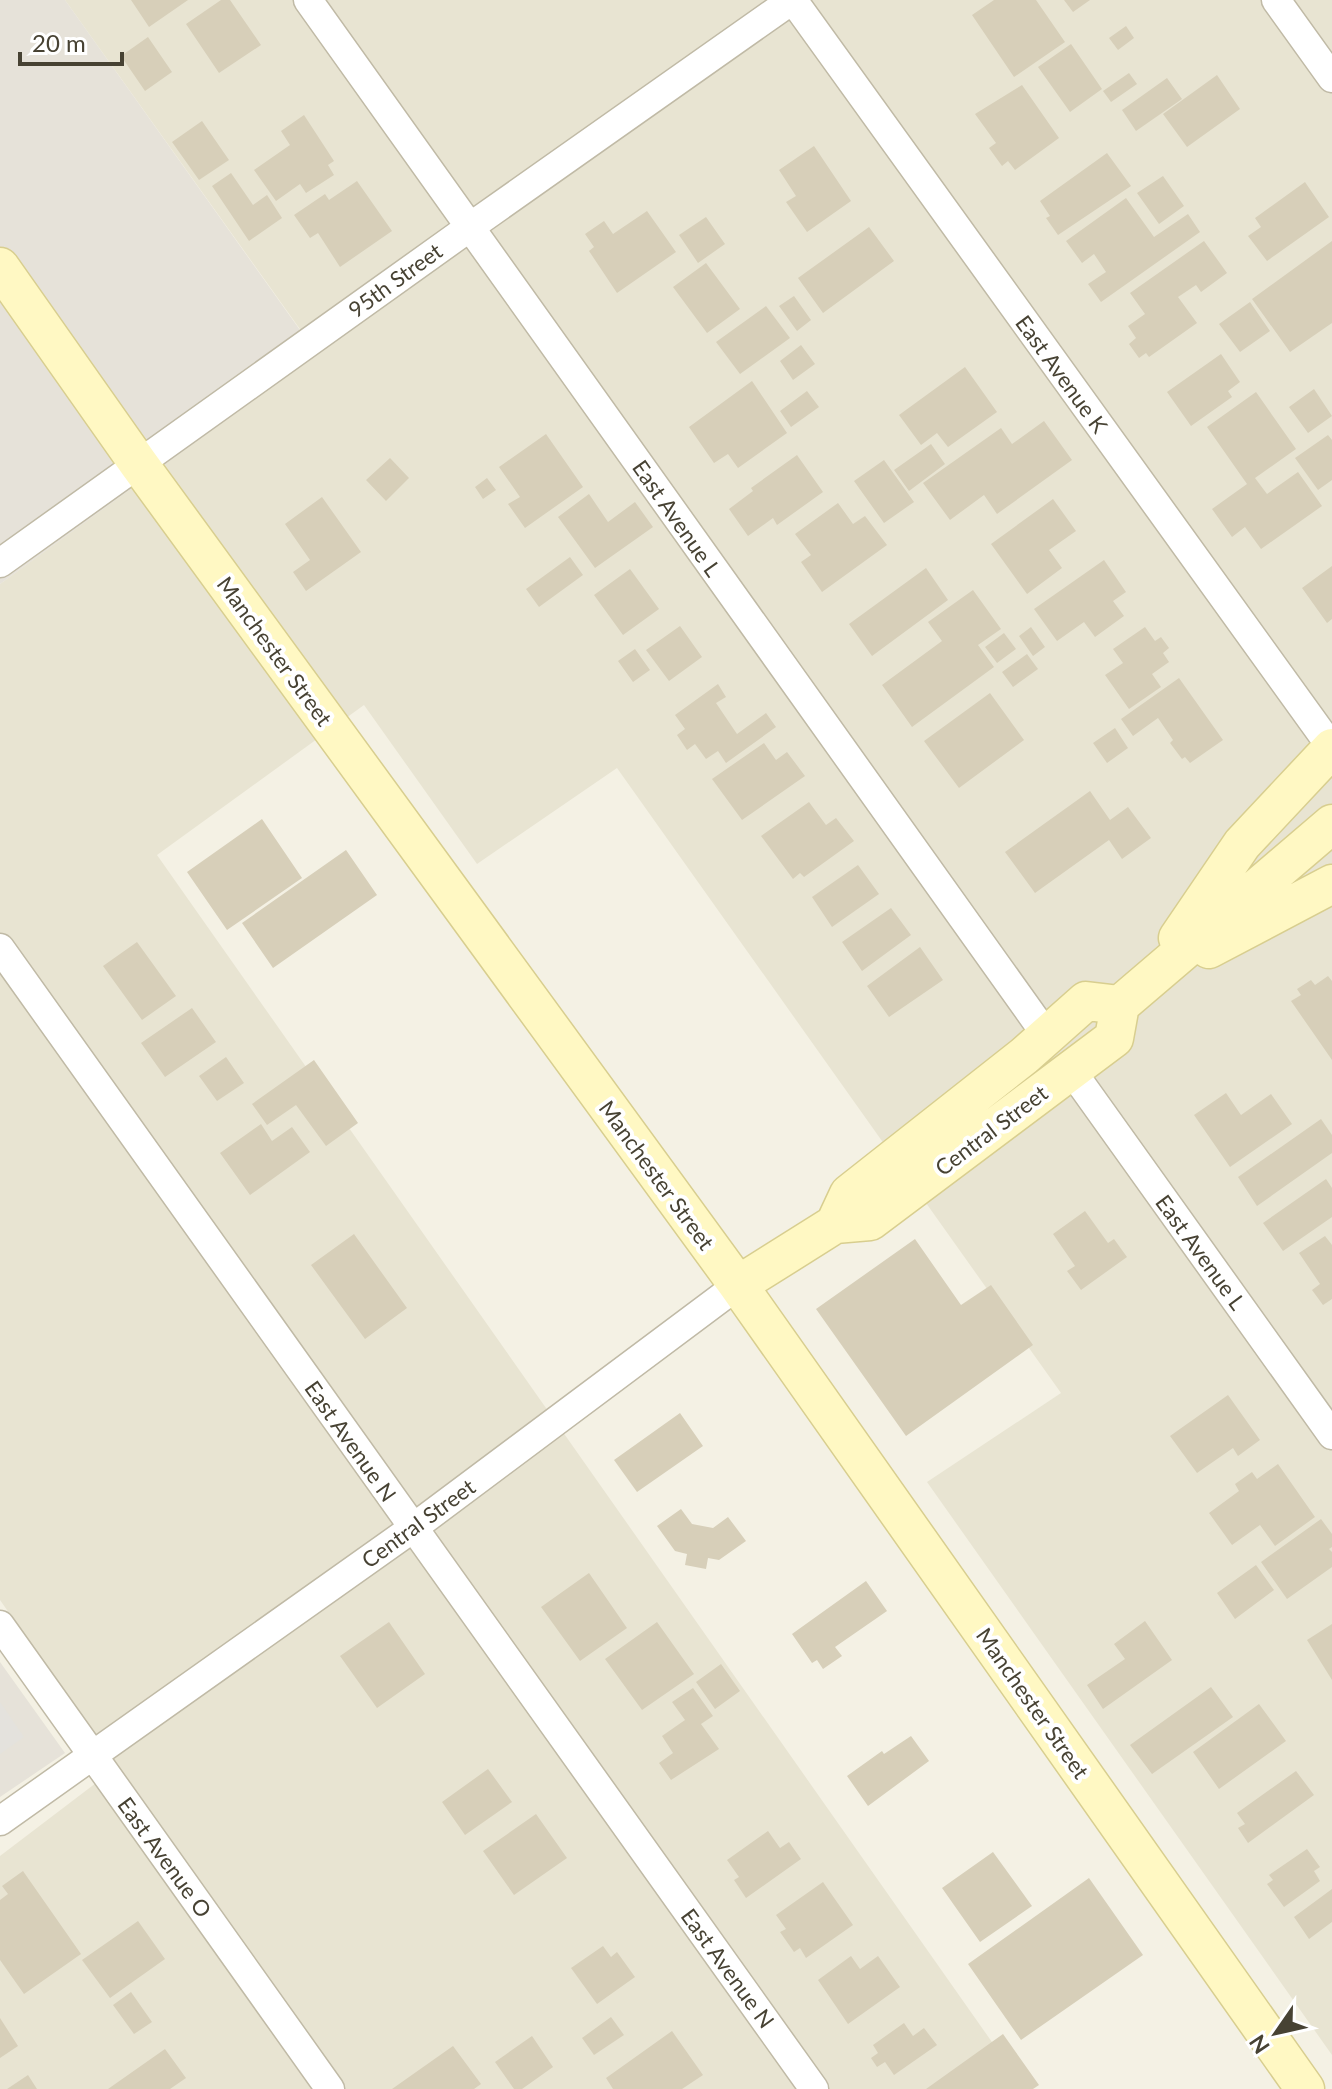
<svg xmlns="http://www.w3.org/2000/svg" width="1332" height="2089" viewBox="0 0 1332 2089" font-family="Lato,sans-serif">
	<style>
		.residential { fill: #e8e4d2 }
		.industrial { fill: #e6e2d9 }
		.parking { fill: #e4e2dd }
		.building { fill: #d7cfb9 }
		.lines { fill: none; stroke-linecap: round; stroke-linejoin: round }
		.street-casing { stroke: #c0baa6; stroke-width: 31 }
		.secondary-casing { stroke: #d8ce8f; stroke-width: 41 }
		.street { stroke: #fff; stroke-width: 28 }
		.secondary { stroke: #fff8c3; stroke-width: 38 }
		.labels { text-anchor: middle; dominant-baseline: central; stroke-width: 8; stroke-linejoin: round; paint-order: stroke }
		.street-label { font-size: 22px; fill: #474233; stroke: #fff }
	</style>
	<rect width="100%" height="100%" fill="#f4f1e4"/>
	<!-- residential -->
	<path class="residential" d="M65,0H1332V2055L927,1482L1061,1393L617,768L477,864L364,705L157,855L1025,2089H0V1856L117,1767L0,1600V584L317,353Z"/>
	<!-- industrial -->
	<path class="industrial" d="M0,0H65L317,354L0,584Z
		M0,1662L65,1753L0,1797Z"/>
	<!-- parking -->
	<path class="parking" d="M0,1702L24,1737L0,1754Z"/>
	<!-- building -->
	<path class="building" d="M131,0H188L149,27Z
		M221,0H230L261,45L219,73L186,24Z
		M994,0H1036L1065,42L1014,77L972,15Z
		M1064,0H1090L1073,12Z
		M1126,26L1134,38L1118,50L1109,38Z
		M148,37L172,72L145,91L121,56Z
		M1071,44L1102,89L1070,112L1038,67Z
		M1129,73L1137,84L1111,102L1103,91Z
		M1217,75L1240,109L1187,147L1163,114Z
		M1167,78L1182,99L1136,131L1122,110Z
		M1022,85L1059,138L1015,170L1008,161L1002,166L989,148L996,143L975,114Z
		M304,115L334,161L328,165L334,175L306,193L300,184L276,201L254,170L290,145L281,131Z
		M202,121L229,160L199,180L172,142Z
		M814,146L851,201L807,232L786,202L796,196L779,170Z
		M1107,153L1131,186L1058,235L1046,218L1050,216L1040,201Z
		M231,173L253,205L267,195L282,218L249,241L212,186Z
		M1163,176L1184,206L1159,224L1137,193Z
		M357,181L392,231L340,267L318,233L310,238L294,215L325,194L329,200Z
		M1305,182L1329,217L1267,261L1248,236L1261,227L1255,218Z
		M1126,198L1154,237L1188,214L1200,232L1101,302L1088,284L1106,272L1094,254L1082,263L1066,241Z
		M647,211L676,252L617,293L589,251L594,247L585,234L604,221L613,234Z
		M706,217L725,244L698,263L679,235Z
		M869,227L894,261L823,313L798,278Z
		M1204,241L1227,273L1201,292L1196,285L1178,297L1197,323L1149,357L1146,353L1139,358L1129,344L1136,338L1128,326L1145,314L1130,293Z
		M1332,241V323L1290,352L1252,299Z
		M706,263L740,309L707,333L673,287Z
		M794,296L811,320L797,331L779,306Z
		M1250,302L1270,331L1240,352L1219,324Z
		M766,306L790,338L740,374L716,342Z
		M801,345L815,364L793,380L780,361Z
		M1221,354L1240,382L1228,391L1232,397L1191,426L1167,392Z
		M965,367L997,412L948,447L937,433L921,445L899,415Z
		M752,381L787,433L738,468L728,454L714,463L689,427Z
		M1314,389L1332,416L1308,433L1289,407Z
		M807,391L819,407L791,427L780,411Z
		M1256,392L1296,449L1255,478L1267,494L1298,472L1322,506L1261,549L1245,527L1232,537L1212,509L1247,484L1207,427Z
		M1044,421L1072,460L997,514L984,495L950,520L923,483L1001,428L1012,444Z
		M546,434L583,487L525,528L508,504L520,497L499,467Z
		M1328,435L1332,440V480L1318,490L1295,458Z
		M931,444L945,464L909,491L894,470Z
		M797,455L823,492L777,525L773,518L748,536L729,509L753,491L751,488Z
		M390,458L409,478L386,501L366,480Z
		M884,460L914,502L884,523L854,481Z
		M487,478L496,490L483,499L475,487Z
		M589,494L608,522L635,502L653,527L595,568L558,517Z
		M322,497L361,552L306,591L293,572L310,560L285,524Z
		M1053,499L1076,531L1049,550L1062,568L1027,594L991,544Z
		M838,503L853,524L865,516L887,545L822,592L801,562L811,555L795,534Z
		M570,557L583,575L539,607L526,589Z
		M1104,560L1126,592L1113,601L1124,616L1095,637L1084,622L1057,641L1034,609Z
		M1332,566V619L1327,623L1302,588Z
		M926,568L948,600L872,656L849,624Z
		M630,569L659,609L623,635L594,595Z
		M973,590L1001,629L978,645L994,667L912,727L882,685L942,641L928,622Z
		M680,626L702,657L669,681L646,650Z
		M1031,627L1045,647L1033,656L1019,636Z
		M1145,627L1155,641L1161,637L1169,648L1163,653L1169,662L1152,674L1161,687L1129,709L1105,675L1123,663L1113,649Z
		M1004,633L1016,649L997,663L985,647Z
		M635,649L650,670L633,682L618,661Z
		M1027,654L1038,669L1013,687L1002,672Z
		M1179,678L1223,740L1190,763L1185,757L1182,759L1170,743L1173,740L1158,718L1133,736L1121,719Z
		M718,684L726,697L716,703L737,734L766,713L776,727L726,763L718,751L706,759L695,744L687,750L677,735L685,729L675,715Z
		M990,693L1024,740L959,788L924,741Z
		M1115,728L1128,748L1107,763L1093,743Z
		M764,743L776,760L787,752L805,776L742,820L712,779Z
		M1090,791L1110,820L1128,807L1151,838L1122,859L1109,840L1035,893L1005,852Z
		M809,802L826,825L836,818L854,841L804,877L800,873L793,879L761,836Z
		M262,819L302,878L227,930L187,872Z
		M346,850L377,895L273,968L242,923Z
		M858,865L879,894L832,927L812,897Z
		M891,908L911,935L862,971L842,942Z
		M137,942L176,996L142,1020L103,966Z
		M920,947L943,980L889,1017L867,986Z
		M1328,976L1332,981V1060L1291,1001L1301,995L1297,989L1311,980L1315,985Z
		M192,1008L216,1042L165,1077L141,1043Z
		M226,1057L244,1083L217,1101L199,1076Z
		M314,1060L358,1123L326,1146L296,1105L267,1125L252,1104Z
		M1226,1093L1241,1115L1271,1094L1292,1124L1230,1167L1194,1115Z
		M1321,1119L1332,1135V1153L1257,1206L1238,1177Z
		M261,1124L272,1141L292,1127L310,1152L250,1195L220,1153Z
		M1326,1179L1332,1188V1217L1283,1251L1263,1223Z
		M1085,1211L1108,1243L1114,1239L1127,1257L1081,1290L1067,1271L1075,1266L1053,1234Z
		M354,1234L407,1308L365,1339L311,1265Z
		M1325,1236L1332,1245V1299L1323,1305L1312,1290L1320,1284L1299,1253Z
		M915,1239L961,1305L991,1285L1033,1345L906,1436L816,1309Z
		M1228,1395L1260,1440L1238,1456L1233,1448L1197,1473L1170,1436Z
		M680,1413L703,1446L637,1492L614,1460Z
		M1278,1464L1315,1517L1275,1546L1260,1525L1232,1545L1209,1513L1239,1491L1235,1484L1252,1472L1257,1479Z
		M681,1509L692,1524L713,1528L728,1517L746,1541L719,1560L708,1558L706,1569L685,1565L687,1554L675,1551L657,1526Z
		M1321,1519L1332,1534V1547L1329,1549L1332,1552V1567L1287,1599L1261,1562Z
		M1256,1565L1274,1590L1235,1619L1217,1593Z
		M589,1573L627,1628L580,1661L541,1607Z
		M866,1581L887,1611L835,1647L842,1656L823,1669L817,1660L812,1663L792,1634Z
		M1145,1621L1172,1660L1103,1709L1087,1685L1125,1659L1114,1644Z
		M389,1622L425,1674L377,1708L340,1656Z
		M657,1622L694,1674L642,1710L605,1659Z
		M1332,1624V1680L1307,1640Z
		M721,1664L740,1691L715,1709L696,1682Z
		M1211,1687L1233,1717L1152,1774L1130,1745Z
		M693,1688L713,1716L701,1724L719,1749L671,1780L659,1763L673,1753L662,1736L685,1720L672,1702Z
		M1259,1704L1286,1741L1219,1789L1193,1752Z
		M911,1736L929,1761L868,1806L847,1776L882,1751L884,1754Z
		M488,1769L512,1802L465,1835L442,1802Z
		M1296,1771L1314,1795L1248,1843L1238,1828L1245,1824L1237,1813Z
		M536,1814L567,1858L514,1895L483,1851Z
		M768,1831L780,1848L789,1842L801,1859L746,1898L734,1880L739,1877L727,1860Z
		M1307,1849L1320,1867L1314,1871L1320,1881L1284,1907L1267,1884L1273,1880L1269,1875Z
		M993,1852L1032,1906L980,1942L942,1888Z
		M23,1871L81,1954L24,1994L0,1960V1900L8,1894L2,1886Z
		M1089,1878L1143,1955L1021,2040L968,1964Z
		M823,1882L853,1925L806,1958L800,1948L794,1952L780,1932L786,1929L776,1915Z
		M1332,1889V1922L1309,1939L1294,1917Z
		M138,1921L165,1959L110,1998L82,1960Z
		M603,1946L611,1957L617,1952L635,1977L597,2004L571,1968Z
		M851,1956L860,1969L878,1956L900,1987L848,2024L818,1980Z
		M131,1992L152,2022L134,2034L113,2005Z
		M611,2017L624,2035L594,2055L582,2038Z
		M0,2018L18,2046L0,2058Z
		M904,2023L913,2036L924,2028L937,2045L894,2075L885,2062L877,2067L871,2058L878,2053L873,2045Z
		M672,2031L703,2075L682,2089H613L606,2078Z
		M1003,2034L1039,2085L1033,2089H926Z
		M532,2036L553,2067L522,2089H514L495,2062Z
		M453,2046L481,2084L474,2089H392Z
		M165,2049L186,2078L170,2089H108Z
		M28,2075L37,2089H7Z"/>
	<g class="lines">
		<!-- street casing -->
		<g class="street-casing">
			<path id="street" d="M308,0L1047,1036
				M793,0L1332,748
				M1276,0L1332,78
				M0,563L470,227L792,0
				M0,948L814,2089
				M1071,1070L1332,1435
				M0,1625L330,2089
				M0,1821L413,1528L738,1285"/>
		</g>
		<!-- secondary casing -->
		<g class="secondary-casing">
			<path id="secondary" d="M0,267L138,463L738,1285L1305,2089
				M1178,938L1242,844L1332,748
				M1209,949L1332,884
				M835,1224L849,1194L1024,1056L1086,1001L1120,1005
				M738,1285L835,1224L870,1221L1114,1038L1120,1005L1332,824"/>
		</g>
		<!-- street -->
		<use href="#street" class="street"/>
		<!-- secondary -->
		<use href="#secondary" class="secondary"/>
	</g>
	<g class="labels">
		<!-- street labels -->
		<g class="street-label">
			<text transform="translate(395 280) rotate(-36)">95th Street</text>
			<text transform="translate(1062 374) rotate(54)">East Avenue K</text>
			<text transform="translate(677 518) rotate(55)">East Avenue L</text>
			<text transform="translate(275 651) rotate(54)">Manchester Street</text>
			<text transform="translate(991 1130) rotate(-37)">Central Street</text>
			<text transform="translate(657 1175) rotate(54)">Manchester Street</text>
			<text transform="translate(1201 1252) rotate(54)">East Avenue L</text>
			<text transform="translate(351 1441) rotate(55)">East Avenue N</text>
			<text transform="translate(418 1523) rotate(-36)">Central Street</text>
			<text transform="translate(1033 1703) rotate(55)">Manchester Street</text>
			<text transform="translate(165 1857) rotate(54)">East Avenue O</text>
			<text transform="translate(728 1968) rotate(54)">East Avenue N</text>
		</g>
	</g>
	<!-- north arrow -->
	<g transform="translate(1276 2033) rotate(236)" stroke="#ffffff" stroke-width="6" paint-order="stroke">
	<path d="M0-6L14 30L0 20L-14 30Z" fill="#474233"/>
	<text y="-12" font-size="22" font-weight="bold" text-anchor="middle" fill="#474233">N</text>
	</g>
	<!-- scale -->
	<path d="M20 52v12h102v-12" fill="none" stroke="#474233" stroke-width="4"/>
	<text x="32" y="52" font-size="24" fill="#474233" stroke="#ffffff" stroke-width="6" paint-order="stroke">20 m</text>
</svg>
